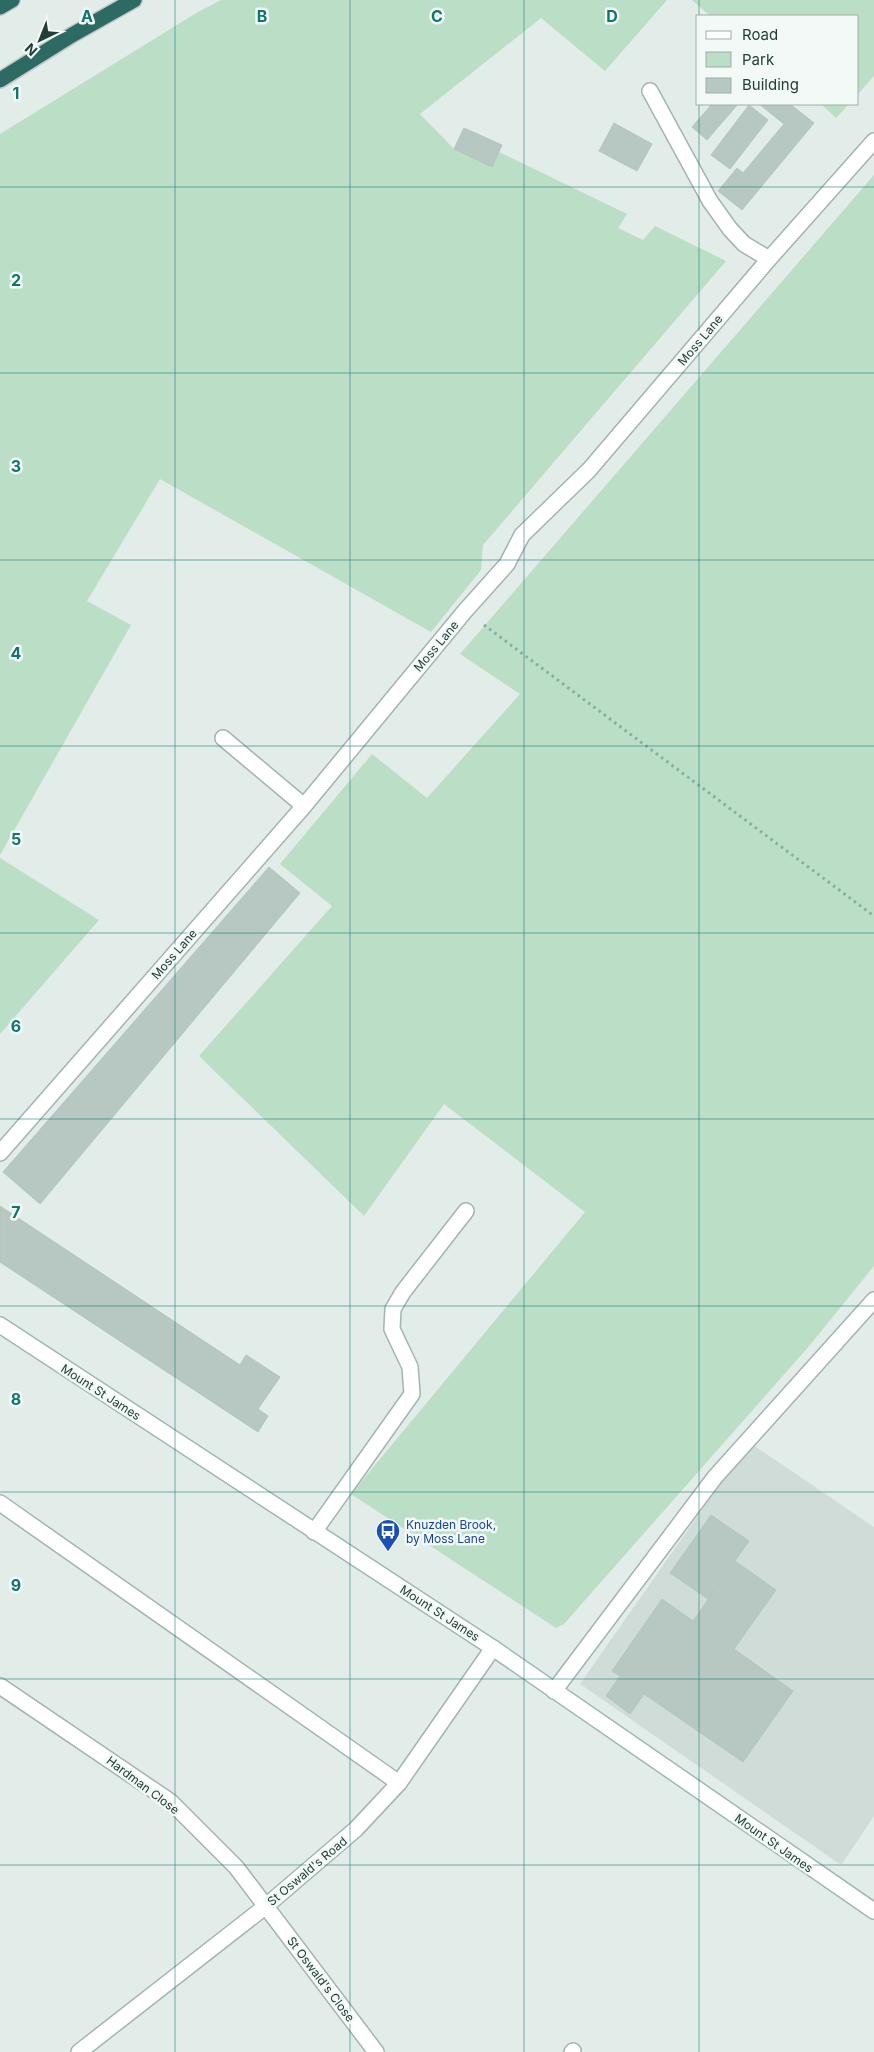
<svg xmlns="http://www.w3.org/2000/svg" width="874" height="2052" viewBox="0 0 874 2052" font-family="Inter,sans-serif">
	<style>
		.built { fill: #d0dcd8 }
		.green { fill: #bbdec7 }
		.building { fill: #b7c7c2; stroke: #b4c6c0 }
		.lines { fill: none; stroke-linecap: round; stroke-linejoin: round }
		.lane-casing { stroke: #a5b4b0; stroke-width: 18 }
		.street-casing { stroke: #a5b4b0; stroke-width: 18 }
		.secondary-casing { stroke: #a0b8b2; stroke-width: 18 }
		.highway-casing { stroke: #c1c9c7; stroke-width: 18 }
		.path { stroke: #82b0a5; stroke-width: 3; stroke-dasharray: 2.5 4; stroke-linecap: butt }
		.lane { stroke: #fff; stroke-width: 15 }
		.street { stroke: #fff; stroke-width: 15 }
		.secondary { stroke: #fff; stroke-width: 15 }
		.highway { stroke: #2d6a63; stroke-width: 15 }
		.grid { fill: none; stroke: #0f766e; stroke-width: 1; stroke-opacity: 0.55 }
		.labels { text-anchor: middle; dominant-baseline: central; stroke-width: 5; stroke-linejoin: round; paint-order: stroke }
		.street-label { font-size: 12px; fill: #223e38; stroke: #f3f9f6 }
		.transit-label { font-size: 12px; fill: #164399; stroke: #f3f9f6; text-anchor: start }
		.grid-label { font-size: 16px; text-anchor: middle; font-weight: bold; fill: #0f766e; stroke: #f3f9f6; stroke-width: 5; stroke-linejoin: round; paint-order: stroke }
	</style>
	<rect width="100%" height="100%" fill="#e2ece9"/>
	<!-- built -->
	<path class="built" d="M750,1441L753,1445L874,1527V1816L841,1865L580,1684Z"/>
	<!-- green -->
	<path class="green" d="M221,0H667L605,71L541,18L420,114L454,149L492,166L499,152L627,214L618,228L643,240L655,226L726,261L483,545L481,570L431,632L160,479L87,601L131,625L0,855V134L198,12Z
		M692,0H874V76L858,94V16H710Z
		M821,104H849L836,118Z
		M874,175V1266L810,1345L564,1624L556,1628L351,1494L585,1212L444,1104L364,1216L199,1056L332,906L280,864L372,754L427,798L520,694L460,654Z
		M0,858L99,920L0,1034Z"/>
	<!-- building -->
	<path class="building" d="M712,104H738L707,140L692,127Z
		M759,104H790L814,123L742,210L718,191L737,168L743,173L784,124Z
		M749,105L768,120L730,169L711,155Z
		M614,123L652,144L637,171L599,151Z
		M464,128L502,145L492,167L454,149Z
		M269,867L300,893L40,1204L3,1172Z
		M0,1206L240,1365L246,1355L280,1377L258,1409L268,1416L258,1432L0,1262Z
		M711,1515L749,1541L708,1599L670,1573Z
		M735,1561L776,1590L734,1649L793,1691L743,1762L644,1694L630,1714L606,1696L620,1676L612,1671L662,1599L693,1621Z"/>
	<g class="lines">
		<!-- lane casing -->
		<g class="lane-casing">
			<path id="lane" d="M650,91L710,201L730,229L744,244L769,259
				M223,738L304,806
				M0,1503L399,1783
				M314,1532L412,1394L410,1367L392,1329L393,1309L403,1292L466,1211
				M554,1691L715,1477L874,1300"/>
		</g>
		<!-- street casing -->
		<g class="street-casing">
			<path id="street" d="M0,1153L304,806L465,611L507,564L522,535L589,470L769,259L874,141
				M0,1686L171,1802L236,1867L376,2052
				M79,2052L266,1906L356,1829L399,1783L493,1648
				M572,2052L573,2051"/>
		</g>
		<!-- secondary casing -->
		<g class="secondary-casing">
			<path id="secondary" d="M0,1325L493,1648L874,1911"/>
		</g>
		<!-- highway casing -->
		<g class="highway-casing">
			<path id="highway" d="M0,7L12,0
				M0,80L72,35L134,0"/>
		</g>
		<!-- path -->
		<path class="path" d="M484,625L874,916"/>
		<!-- lane -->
		<use href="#lane" class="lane"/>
		<!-- street -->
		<use href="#street" class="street"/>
		<!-- secondary -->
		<use href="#secondary" class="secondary"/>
		<!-- highway -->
		<use href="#highway" class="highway"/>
	</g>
	<!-- grid -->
	<path class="grid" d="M175,0V2052M350,0V2052M524,0V2052M699,0V16M699,104V2052M0,187H874M0,373H874M0,560H874M0,746H874M0,933H874M0,1119H874M0,1306H874M0,1492H874M0,1679H874M0,1865H874"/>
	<!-- icons -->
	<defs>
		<g id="bus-pin" transform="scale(1.25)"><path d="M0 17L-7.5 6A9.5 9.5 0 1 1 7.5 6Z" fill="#1a4fb4" stroke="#f3f9f6"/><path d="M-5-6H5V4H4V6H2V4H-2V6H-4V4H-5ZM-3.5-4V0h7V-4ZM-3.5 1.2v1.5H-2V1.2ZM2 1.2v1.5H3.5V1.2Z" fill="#fff"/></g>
	</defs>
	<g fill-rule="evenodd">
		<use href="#bus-pin" x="388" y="1531"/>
	</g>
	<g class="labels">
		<!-- street labels -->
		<g class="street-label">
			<text transform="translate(700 340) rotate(-50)">Moss Lane</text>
			<text transform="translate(436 646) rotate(-50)">Moss Lane</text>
			<text transform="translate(174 954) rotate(-49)">Moss Lane</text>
			<text transform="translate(101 1392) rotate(33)">Mount St James</text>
			<text transform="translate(440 1613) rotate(33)">Mount St James</text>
			<text transform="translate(143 1785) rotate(37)">Hardman Close</text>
			<text transform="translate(774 1843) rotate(35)">Mount St James</text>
			<text transform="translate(307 1871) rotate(-40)">St Oswald's Road</text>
			<text transform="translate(321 1979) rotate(53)">St Oswald's Close</text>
		</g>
		<!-- transit labels -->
		<g class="transit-label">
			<text x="406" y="1524">Knuzden Brook,<tspan x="406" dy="14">by Moss Lane</tspan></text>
		</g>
	</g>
	<g class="grid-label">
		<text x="87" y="22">A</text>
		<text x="262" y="22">B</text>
		<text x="437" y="22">C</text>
		<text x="612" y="22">D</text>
		<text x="16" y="99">1</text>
		<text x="16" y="286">2</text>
		<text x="16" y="472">3</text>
		<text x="16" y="659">4</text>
		<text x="16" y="845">5</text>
		<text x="16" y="1032">6</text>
		<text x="16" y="1218">7</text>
		<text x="16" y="1405">8</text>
		<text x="16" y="1591">9</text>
	</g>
	<!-- legend -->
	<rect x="696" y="15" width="162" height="90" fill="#f3f9f6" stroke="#9faeaa"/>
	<rect x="706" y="31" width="25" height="8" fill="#ffffff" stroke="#9faeaa"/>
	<text x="742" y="40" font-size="15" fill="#223e38">Road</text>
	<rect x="706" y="52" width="25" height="15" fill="#bbdec7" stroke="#9faeaa"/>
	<text x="742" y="65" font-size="15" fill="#223e38">Park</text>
	<rect x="706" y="78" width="25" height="15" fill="#b7c7c2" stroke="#9faeaa"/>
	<text x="742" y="90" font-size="15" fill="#223e38">Building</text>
	<!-- north arrow -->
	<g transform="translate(40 40) rotate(223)" stroke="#f3f9f6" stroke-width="4" paint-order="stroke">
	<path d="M0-4L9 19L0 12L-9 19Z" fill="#223e38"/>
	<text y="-8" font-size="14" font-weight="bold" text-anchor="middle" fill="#223e38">N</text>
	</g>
</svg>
